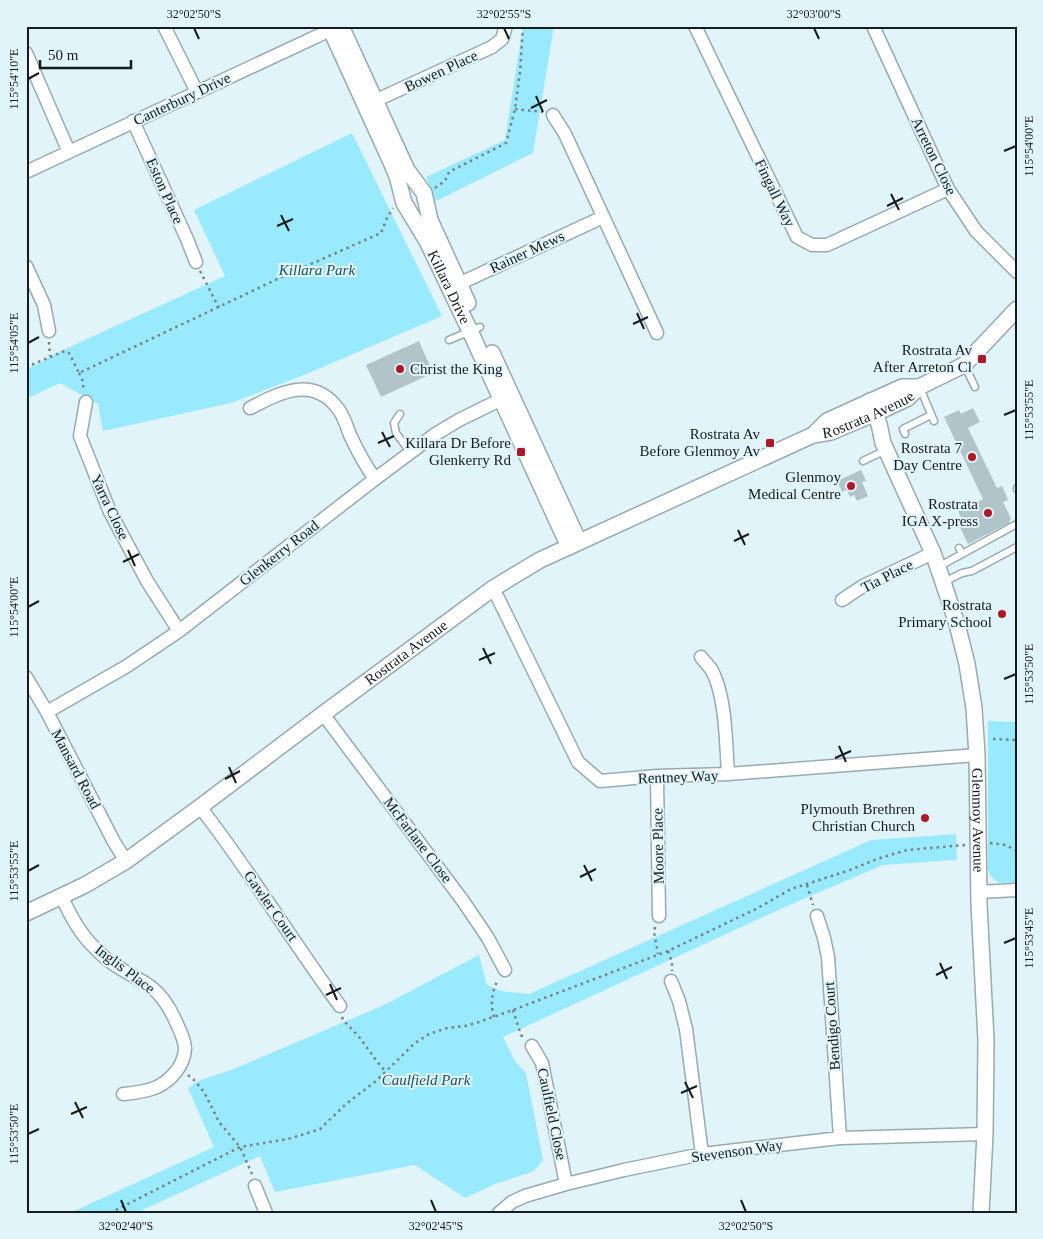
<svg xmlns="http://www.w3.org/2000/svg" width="1043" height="1239" viewBox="0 0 1043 1239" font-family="Georgia,serif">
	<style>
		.green { fill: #9aeaff }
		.building { fill: #b1c4c9 }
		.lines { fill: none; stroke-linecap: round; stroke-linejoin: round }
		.service-casing { stroke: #97aaaf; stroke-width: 9 }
		.minor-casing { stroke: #97aaaf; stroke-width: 15 }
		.tertiary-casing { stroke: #97aaaf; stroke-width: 18 }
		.path { stroke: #758185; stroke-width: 2.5; stroke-dasharray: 2.5 4; stroke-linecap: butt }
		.service { stroke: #fff; stroke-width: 6 }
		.minor { stroke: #fff; stroke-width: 12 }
		.tertiary { stroke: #fff; stroke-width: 15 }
		.ticks { fill: none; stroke: #151c1e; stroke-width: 2 }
		.poi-dot { fill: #ac1828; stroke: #e1f4fa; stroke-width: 2 }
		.labels { text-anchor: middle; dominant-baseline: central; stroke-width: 4; stroke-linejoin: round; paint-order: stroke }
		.street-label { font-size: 15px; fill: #151c1e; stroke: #e1f4fa }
		.park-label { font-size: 15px; font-style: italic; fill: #1a505c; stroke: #e1f4fa }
		.poi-label { font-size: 15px; fill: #151c1e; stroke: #e1f4fa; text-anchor: end }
		.neatline { fill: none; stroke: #151c1e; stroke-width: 2 }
		.ticks-label { font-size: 12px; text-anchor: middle; fill: #151c1e }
	</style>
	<rect width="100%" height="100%" fill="#e1f4fa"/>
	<!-- green -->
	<path class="green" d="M523,26H554L533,153L436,201L426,177L505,140Z
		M352,133L442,316L304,375L231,403L103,431L98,404L60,383L26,399V369L40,363L50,356L225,276L194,210Z
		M988,721L1017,722V883C1003,884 994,885 988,870Z
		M956,834L957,860L883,865L787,906L503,1037L515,1061L526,1073L543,1160L534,1171L495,1184L465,1198L415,1165L275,1192L260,1156L136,1213H70L214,1147L188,1088L198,1081L231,1070L382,1006L479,955L487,985L501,991L529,994L871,840Z"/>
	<!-- building -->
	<path class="building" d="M419,341L433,373L381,397L366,365Z
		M973,408L980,422L968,428L997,488L1002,486L1008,500L1003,502L1011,518L1009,523L968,544L958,523L962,520L958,511L983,499L944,417L959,410L961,414Z
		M861,470L866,481L862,482L868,496L857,501L854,495L850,497L847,490L842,492L837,481Z"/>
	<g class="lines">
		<!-- service casing -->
		<g class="service-casing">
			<path id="service" d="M449,340L480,327
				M965,366L975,387
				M920,388L934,421
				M400,414L394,423L396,433L410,452
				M905,434L903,429L931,415
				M863,461L886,450
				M1017,488V489
				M962,554L1017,524
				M938,567L962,554L959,548
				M944,582L962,573L972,571L1017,547"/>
		</g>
		<!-- minor casing -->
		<g class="minor-casing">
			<path id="minor" d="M164,26L197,92
				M695,26L797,237L812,245H827L948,189
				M873,26L948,189L976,231L1017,272
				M26,53L69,152
				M368,104L492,47L502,39L506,26
				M553,115L565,134L657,333
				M133,121L187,239L196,262
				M26,172L339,26
				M26,266L44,305L49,331
				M452,287L603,217
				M86,402L80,436L110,512L147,581L179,631
				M250,408C281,392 314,375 339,410C344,417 347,427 350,435C357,450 365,465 375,479
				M492,589L498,598L578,762L600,781L657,776L728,774L977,755
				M842,600L863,586L933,553
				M701,657C704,661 708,665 711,669C726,694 726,745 728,774
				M26,677L47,712L114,842L126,861
				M47,712L127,666L179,631L375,479L434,435L459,420L510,395
				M323,714L463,901L488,938L505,970
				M657,776L659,916
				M200,807C250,871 292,941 340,1006
				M978,892L1017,890
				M62,897C69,913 79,932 92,945C98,951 104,958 112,963C124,972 139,978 151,987C163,996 171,1010 177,1024C180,1031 185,1040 185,1049C184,1066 171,1080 157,1087C146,1092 134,1093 123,1094
				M817,916L824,938L828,957L840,1138
				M671,981L679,1001L686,1029L702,1154
				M532,1046L542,1063L566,1184
				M255,1186L266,1213
				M499,1213L512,1202L525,1196L566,1184L624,1170L702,1154L840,1138L985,1134"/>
		</g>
		<!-- tertiary casing -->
		<g class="tertiary-casing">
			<g id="tertiary">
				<path id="s1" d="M329,26L391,162L397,176L404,203L427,241L470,331L569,547"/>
				<path d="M341,26L407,170L424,193L430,220L468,303"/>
				<path d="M492,353L579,542"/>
				<path id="s2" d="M870,401L879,424L883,443L933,553L942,579L957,624L967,664L974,708L977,755L979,904L986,1040L985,1134L981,1213"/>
				<path d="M813,435L827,421L902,387H919"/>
				<path id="s3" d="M26,913L85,885L126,861L200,807L323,714L492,589L540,560L813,435L831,432L876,413L908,398L919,387L964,365L1017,309"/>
			</g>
		</g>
		<!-- path -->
		<path class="path" d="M515,109L543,112
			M435,188L445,181L449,172L506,143L515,109L520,72L523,26
			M200,271L219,308
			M49,342L50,356
			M26,367L65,351L69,353L79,373L284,276L381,233L387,218L393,208
			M79,373L82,378L84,391
			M993,739L1017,740
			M990,843L1006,845L1017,851
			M807,885L813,905
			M655,927L654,932L658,954
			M668,951L672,962V971
			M513,1010L521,1035L524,1038
			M342,1017L343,1020L360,1038L379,1064L385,1071
			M494,1017C490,1005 492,990 498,980
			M188,1075L195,1081L204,1092L219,1122L240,1147L252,1174
			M110,1213L240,1147L288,1139L311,1132L320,1129L346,1104L376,1081L415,1043L429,1034L447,1028L465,1026L479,1022L513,1010L668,951L756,909L791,889L850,870L877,859L907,850L965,845"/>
		<!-- service -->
		<use href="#service" class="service"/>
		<!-- minor -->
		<use href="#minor" class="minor"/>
		<!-- tertiary -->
		<use href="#tertiary" class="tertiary"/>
	</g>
	<!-- ticks -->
	<path class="ticks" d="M194,28L199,39M504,28L509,39M814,28L819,39M28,79L39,73M536,96L543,112M531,108L547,100M1004,151L1016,146M891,194L899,210M887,206L903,198M281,215L289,231M277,226L293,219M637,313L644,329M633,324L648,317M28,343L39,337M1004,415L1016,410M382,432L390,447M378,443L394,436M738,530L745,545M734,541L749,534M128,550L135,566M123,562L139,554M28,607L39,601M483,648L491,664M479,660L495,653M1004,679L1016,674M839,746L846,762M835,758L851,751M229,767L236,783M225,779L240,771M584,865L592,881M28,871L39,865M580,877L596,869M1004,943L1016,938M940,963L947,979M936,975L952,967M330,984L337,1000M326,995L341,988M685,1082L693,1098M681,1093L697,1086M75,1102L83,1118M71,1114L87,1107M28,1134L39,1129M121,1200L126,1212M431,1200L436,1212M741,1200L746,1212"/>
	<!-- markers -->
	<g class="poi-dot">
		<rect x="977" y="354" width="10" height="10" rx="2.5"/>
		<circle cx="400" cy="369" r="5"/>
		<rect x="765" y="438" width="10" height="10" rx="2.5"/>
		<rect x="516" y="447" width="10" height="10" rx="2.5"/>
		<circle cx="972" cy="457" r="5"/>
		<circle cx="851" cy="486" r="5"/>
		<circle cx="988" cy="513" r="5"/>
		<circle cx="1002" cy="614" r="5"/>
		<circle cx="925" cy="818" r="5"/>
	</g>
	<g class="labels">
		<!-- street labels -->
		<g class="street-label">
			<text transform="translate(441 71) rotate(-25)">Bowen Place</text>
			<text transform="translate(182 99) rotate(-25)">Canterbury Drive</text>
			<text transform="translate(934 156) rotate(64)">Arreton Close</text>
			<text transform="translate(165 191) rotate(66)">Eston Place</text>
			<text transform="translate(775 193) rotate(64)">Fingall Way</text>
			<text transform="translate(527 252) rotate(-25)">Rainer Mews</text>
			<text stroke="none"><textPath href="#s1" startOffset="288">Killara Drive</textPath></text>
			<text stroke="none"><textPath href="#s3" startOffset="984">Rostrata Avenue</textPath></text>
			<text transform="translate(110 507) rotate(65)">Yarra Close</text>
			<text transform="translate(279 553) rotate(-38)">Glenkerry Road</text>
			<text transform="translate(887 576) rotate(-27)">Tia Place</text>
			<text stroke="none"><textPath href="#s3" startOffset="462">Rostrata Avenue</textPath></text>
			<text transform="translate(76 769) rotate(62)">Mansard Road</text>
			<text transform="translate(678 777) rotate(-2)">Rentney Way</text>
			<text stroke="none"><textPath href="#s2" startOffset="438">Glenmoy Avenue</textPath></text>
			<text transform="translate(418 840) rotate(53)">McFarlane Close</text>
			<text transform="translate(658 846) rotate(-91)">Moore Place</text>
			<text transform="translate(271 906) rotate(55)">Gawler Court</text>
			<text transform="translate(125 969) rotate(37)">Inglis Place</text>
			<text transform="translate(832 1026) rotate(-94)">Bendigo Court</text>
			<text transform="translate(552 1114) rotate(78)">Caulfield Close</text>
			<text transform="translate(737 1151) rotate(-8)">Stevenson Way</text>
		</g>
		<!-- park labels -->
		<g class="park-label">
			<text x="317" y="270">Killara Park</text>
			<text x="426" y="1080">Caulfield Park</text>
		</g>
		<!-- poi labels -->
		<g class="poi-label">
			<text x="972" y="350">Rostrata Av<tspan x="972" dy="17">After Arreton Cl</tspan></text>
			<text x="410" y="369" text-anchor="start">Christ the King</text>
			<text x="760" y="434">Rostrata Av<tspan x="760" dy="17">Before Glenmoy Av</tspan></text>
			<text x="511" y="443">Killara Dr Before<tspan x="511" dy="17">Glenkerry Rd</tspan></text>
			<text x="962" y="448">Rostrata 7<tspan x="962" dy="17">Day Centre</tspan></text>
			<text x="841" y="477">Glenmoy<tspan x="841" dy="17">Medical Centre</tspan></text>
			<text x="978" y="504">Rostrata<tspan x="978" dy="17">IGA X-press</tspan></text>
			<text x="992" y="605">Rostrata<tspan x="992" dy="17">Primary School</tspan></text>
			<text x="915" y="809">Plymouth Brethren<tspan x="915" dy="17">Christian Church</tspan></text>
		</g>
	</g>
	<!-- border -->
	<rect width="1043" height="1239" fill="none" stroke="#e1f4fa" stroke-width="55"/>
	<!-- scale -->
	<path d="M40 60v8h91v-8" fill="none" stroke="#151c1e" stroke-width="2.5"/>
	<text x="48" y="60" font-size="15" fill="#151c1e" stroke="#e1f4fa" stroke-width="4" paint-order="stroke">50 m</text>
	<rect x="28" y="28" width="988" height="1184" class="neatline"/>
	<g class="ticks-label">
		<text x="194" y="18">32°02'50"S</text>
		<text x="504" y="18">32°02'55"S</text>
		<text x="814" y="18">32°03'00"S</text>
		<text transform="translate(14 79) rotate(-90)" y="4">115°54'10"E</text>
		<text transform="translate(1029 146) rotate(-90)" y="4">115°54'00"E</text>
		<text transform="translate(14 343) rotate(-90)" y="4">115°54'05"E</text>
		<text transform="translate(1029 410) rotate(-90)" y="4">115°53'55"E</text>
		<text transform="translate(14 607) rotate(-90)" y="4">115°54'00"E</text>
		<text transform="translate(1029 674) rotate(-90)" y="4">115°53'50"E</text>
		<text transform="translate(14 871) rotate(-90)" y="4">115°53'55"E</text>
		<text transform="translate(1029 938) rotate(-90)" y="4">115°53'45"E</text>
		<text transform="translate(14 1134) rotate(-90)" y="4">115°53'50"E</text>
		<text x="126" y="1230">32°02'40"S</text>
		<text x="436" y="1230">32°02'45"S</text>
		<text x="746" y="1230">32°02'50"S</text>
	</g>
</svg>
